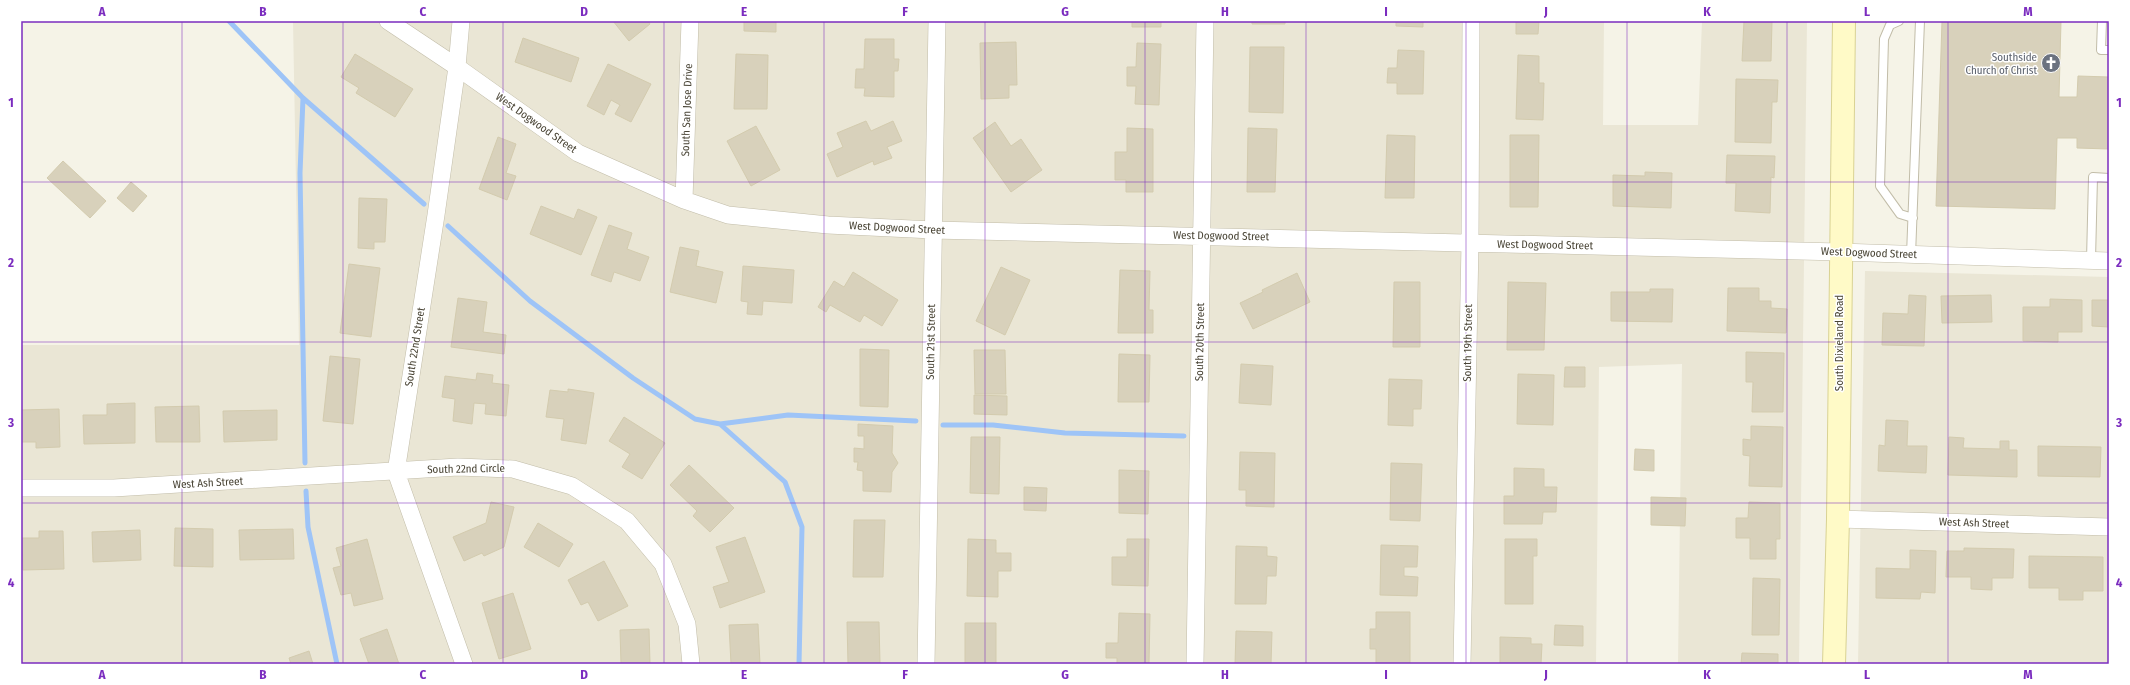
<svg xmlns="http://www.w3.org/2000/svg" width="2130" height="685" viewBox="0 0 2130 685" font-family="'Fira Sans Condensed',sans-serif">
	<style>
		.residential { fill: #eae6d5 }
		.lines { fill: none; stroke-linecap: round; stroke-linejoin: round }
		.stream { stroke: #9ec4f7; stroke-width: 5 }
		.building { fill: #d8d1bb; stroke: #d3cbae }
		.lane-casing { stroke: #c2bda9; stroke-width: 10 }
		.street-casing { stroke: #c2bda9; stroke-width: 18 }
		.secondary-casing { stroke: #d9d293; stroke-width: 24 }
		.lane { stroke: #fff; stroke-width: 8 }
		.street { stroke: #fff; stroke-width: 17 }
		.secondary { stroke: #fffac7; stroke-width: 22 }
		.grid { fill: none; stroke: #7b2cbf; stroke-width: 1; stroke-opacity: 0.55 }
		.labels { text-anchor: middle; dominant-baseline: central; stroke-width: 3; stroke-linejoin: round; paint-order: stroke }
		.worship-label { font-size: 11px; fill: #5b616d; stroke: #fff; text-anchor: end }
		.street-label { font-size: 11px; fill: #494435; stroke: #fff }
		.neatline { fill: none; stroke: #7b2cbf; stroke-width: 1.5 }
		.grid-label { font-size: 13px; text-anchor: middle; font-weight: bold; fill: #7b2cbf }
	</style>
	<rect width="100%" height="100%" fill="#f5f3e7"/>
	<!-- residential -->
	<path class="residential" d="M293,21H1604L1603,125H1698L1702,21H1807L1799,664H1678L1682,364L1599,367L1596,664H21V345H299Z
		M1865,271L2109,277V664H1858Z"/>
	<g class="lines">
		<!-- stream -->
		<path class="stream" d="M229,21L303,98L424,204
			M303,98L300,173L305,463
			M448,226L530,301L633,378L695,419L720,424L785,482L802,527L799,664
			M720,424L788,415L916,421
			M943,425H993L1065,433L1184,436
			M306,491L308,527L337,664"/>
	</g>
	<!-- building -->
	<path class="building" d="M613,21H648L650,24L629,41Z
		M744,21H776V32L744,31Z
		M1132,21H1161V27H1132Z
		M1252,21H1285V24H1252Z
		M1396,21H1423V27L1396,26Z
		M1516,21H1539L1538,34H1516Z
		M1744,21H1772L1771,61H1742Z
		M1942,21H2061L2059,97H2077L2078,76L2109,77V149L2077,148V138H2057L2055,209L1936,206Z
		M523,38L579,58L571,82L515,62Z
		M865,39H894V59H899L898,71H894V97L864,96L865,88H855L856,69H864Z
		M1016,42L1017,85H1009V98L981,99L980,43Z
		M1137,43L1161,44L1159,105L1135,104L1136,86H1127V67H1136Z
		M1250,47H1284L1283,113L1249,112Z
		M1398,50L1424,51L1423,94H1397V83H1387L1388,68H1397Z
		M355,54L413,89L395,117L356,93L359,88L341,77Z
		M736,54L768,55L767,109H734Z
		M1518,55L1539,56V83H1544L1543,120L1516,119Z
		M608,64L651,84L631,122L615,114L620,105L611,100L604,115L587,106Z
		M1736,79L1778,80L1777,102H1772L1771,143L1735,142Z
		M866,121L871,131L893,121L902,141L887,147L892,158L874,165L873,161L837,177L827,154L843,147L837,133Z
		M995,122L1011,146L1021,139L1042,170L1011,192L973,138Z
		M756,126L780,170L751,186L727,141Z
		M1127,128L1153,129V192H1126V180H1115V152H1127Z
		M1248,128L1277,129L1275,192H1247Z
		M1387,135L1415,136L1414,198H1385Z
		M1510,135H1539L1538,207H1510Z
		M498,137L516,144L506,173L516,176L507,200L479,189Z
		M1727,155L1775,156L1774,178L1771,177L1770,213L1735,211L1736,183H1726Z
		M63,161L106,201L90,218L47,178Z
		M1645,172L1672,173L1671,208L1613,206V175L1645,176Z
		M131,182L147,196L133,212L117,198Z
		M359,198L387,199L385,242H374V249L358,248Z
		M541,206L574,219L578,209L597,217L581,255L530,234Z
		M609,225L632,233L627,249L649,257L640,281L614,272L611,282L591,275Z
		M680,247L699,251L696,266L723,272L716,303L670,292Z
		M349,264L380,268L371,337L340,333Z
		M743,266L794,270L792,303L763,301L762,315L747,314L748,302L741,301Z
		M1001,267L1030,280L1005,335L976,321Z
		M1120,270L1150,271L1149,310H1153V333H1118Z
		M853,272L898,300L882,326L864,315L860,322L830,305L826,312L818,307L834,281L844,287Z
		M1297,273L1310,302L1253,329L1240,303L1263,292L1262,290Z
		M1394,282H1420V347H1393Z
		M1508,282L1546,283L1544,350H1507Z
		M1728,288H1759V301H1771V308L1787,309L1786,333L1727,331Z
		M1650,289H1673L1672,322L1611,321V292H1650Z
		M1909,295L1926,296L1924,346L1882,345L1883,313L1908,314Z
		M1991,295L1992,322L1942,323L1941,296Z
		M458,298L487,302L483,332L506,335L504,354L451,347Z
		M2050,299L2082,300V332H2058V342L2023,341V307H2050Z
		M2092,300H2109V327L2092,326Z
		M860,349L889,350L888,407L860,406Z
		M974,350H1005L1006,394H975Z
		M1746,352L1784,353L1783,412H1752L1753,382H1746Z
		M1119,354L1150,355L1149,402H1118Z
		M330,356L360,359L353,424L323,421Z
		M1241,364L1273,366L1271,405L1239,403Z
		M1565,367H1585V387H1564Z
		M477,373L493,375L492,383L509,385L506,416L485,414L486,404L474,403L472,424L453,421L455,399L442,397L445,376L476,380Z
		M1518,374L1554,375L1553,425L1517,424Z
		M1389,379L1422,380L1421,409H1413V426L1388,425Z
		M568,389L594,393L586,444L561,440L564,419L546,417L550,390L568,392Z
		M974,395L1007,396V415L974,414Z
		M135,403V443L84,444L83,415H107V404Z
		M199,406L200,442H156L155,407Z
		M59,409L60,447L36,448V442H21V410Z
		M277,410V440L224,442L223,411Z
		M624,417L665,443L642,479L622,467L630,454L609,441Z
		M1886,420L1908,421L1907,446H1927L1926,473L1878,471L1879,445L1885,446Z
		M858,424L893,426L892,453L898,463L892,472L891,492L863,491V471L857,470L858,462H854V448L864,449V436H858Z
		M1751,426L1783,427L1782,487L1749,486L1750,456L1743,455V439L1751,440Z
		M971,437H1000L999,494L970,493Z
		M1949,437L1964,438L1963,448L2000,449V441H2009V450H2017V477L1948,475Z
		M2038,446L2101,447L2100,477L2038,476Z
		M1635,449L1654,450V471L1634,470Z
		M1240,452L1275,453L1274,507L1246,506V490H1239Z
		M1391,463L1422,464L1420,521L1390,520Z
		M689,465L734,508L710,532L693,516L697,511L670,485Z
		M1514,468L1544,469V487H1557L1556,512H1543L1542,524H1504V496H1514Z
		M1119,470L1149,471L1148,514L1119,513Z
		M1024,487L1047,488L1046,511L1024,510Z
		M1651,497L1686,498L1685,526L1651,525Z
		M491,502L514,507L504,547L484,556L482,553L464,561L453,537L486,523Z
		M1749,502L1780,503V539H1776V559H1750V538H1736V518H1748Z
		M854,520H885L883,577H853Z
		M538,523L573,544L559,567L524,547Z
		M175,528L213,529V567L174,566Z
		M293,529L294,559L240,560L239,530Z
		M140,530L141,560L93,562L92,532Z
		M39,531H63L64,569L23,570L22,538H39Z
		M745,537L765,592L720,608L713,587L729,582L716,547Z
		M367,539L383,599L354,606L351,593L341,595L333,568L341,566L336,548Z
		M968,539L996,540V553H1011V571H998V597L967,596Z
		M1127,539H1149L1148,586L1112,585V557H1127Z
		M1505,539H1537V556H1533V604H1505Z
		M1381,545L1418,546L1417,567H1404V576L1418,577L1417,596L1380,595Z
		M1236,546L1267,547V556L1277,557L1276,576H1267L1266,604H1235Z
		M1964,548L2014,549L2013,578H1992V590L1971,589V577H1946L1947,551H1964Z
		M1910,550L1936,551L1935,593L1921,592L1920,599L1876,598V568L1910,569Z
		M2029,556L2103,557V591H2083V600H2059V588H2029Z
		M604,561L628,606L598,621L588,602L581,605L568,580Z
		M1753,578L1780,579L1779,635H1752Z
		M513,593L531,649L499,659L482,603Z
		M1376,612H1410V664H1376V649H1370V629H1376Z
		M1119,613L1150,614L1149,664H1117V658H1106V643H1118Z
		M847,622H879L880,664H848Z
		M965,623H996V664H965Z
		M758,624L760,664H731L729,625Z
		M1555,625L1583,626V646L1554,645Z
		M387,629L399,664H369L360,639Z
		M649,629L650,664H621L620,630Z
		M1236,631L1272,632L1271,664H1235Z
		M1500,637L1531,638V644H1542L1541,664H1500Z
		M309,651L313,664H291L289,658Z
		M1742,653L1778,654V664H1741Z"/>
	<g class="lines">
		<!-- lane casing -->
		<g class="lane-casing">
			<path id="lane" d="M1899,21L1890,25L1884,39L1880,186L1900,214L1913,218
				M2102,21L2101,50H2109
				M1911,255L1920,21
				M2091,260L2093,177L2109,178"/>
		</g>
		<!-- street casing -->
		<g class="street-casing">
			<path id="street" d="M388,21L457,67L578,153L684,200L728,215L828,225L933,230L1840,252L2109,261
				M461,21L457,67L436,215L396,472L464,664
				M684,200L690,21
				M21,488H114L458,467L513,469L572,486L627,521L663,564L687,624L691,664
				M1838,519L2109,527
				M926,664L937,21
				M1195,664L1205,21
				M1462,664L1470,243L1471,21"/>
		</g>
		<!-- secondary casing -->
		<g class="secondary-casing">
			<path id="secondary" d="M1834,664L1838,519L1844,21"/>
		</g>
		<!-- lane -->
		<use href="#lane" class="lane"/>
		<!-- street -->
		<use href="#street" class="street"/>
		<!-- secondary -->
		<use href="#secondary" class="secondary"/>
	</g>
	<!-- grid -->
	<path class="grid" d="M182,21V664M343,21V664M503,21V664M664,21V664M824,21V664M985,21V664M1145,21V664M1306,21V664M1466,21V664M1627,21V664M1787,21V664M1948,21V664M21,182H2109M21,342H2109M21,503H2109"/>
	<!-- icons -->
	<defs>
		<g id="church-disc" transform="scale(1)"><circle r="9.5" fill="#6b7280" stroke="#fff"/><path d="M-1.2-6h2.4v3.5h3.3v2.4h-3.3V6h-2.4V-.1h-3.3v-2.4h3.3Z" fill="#fff"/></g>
	</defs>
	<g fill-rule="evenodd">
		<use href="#church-disc" x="2051" y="63"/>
	</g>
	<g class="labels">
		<!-- worship labels -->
		<g class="worship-label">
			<text x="2037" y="57">Southside<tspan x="2037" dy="13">Church of Christ</tspan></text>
		</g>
		<!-- street labels -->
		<g class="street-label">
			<text transform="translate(687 110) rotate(-88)">South San Jose Drive</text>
			<text transform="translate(536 123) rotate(35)">West Dogwood Street</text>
			<text transform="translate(897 228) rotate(3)">West Dogwood Street</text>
			<text transform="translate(1221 236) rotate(1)">West Dogwood Street</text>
			<text transform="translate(1545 245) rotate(1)">West Dogwood Street</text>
			<text transform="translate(1869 253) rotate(2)">West Dogwood Street</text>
			<text transform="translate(931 342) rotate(-89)">South 21st Street</text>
			<text transform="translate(1200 342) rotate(-89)">South 20th Street</text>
			<text transform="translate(1468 343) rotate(-89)">South 19th Street</text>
			<text transform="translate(1839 343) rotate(-90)">South Dixieland Road</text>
			<text transform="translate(415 347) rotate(-81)">South 22nd Street</text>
			<text transform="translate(466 469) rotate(-1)">South 22nd Circle</text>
			<text transform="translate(208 483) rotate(-3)">West Ash Street</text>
			<text transform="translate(1974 523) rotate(2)">West Ash Street</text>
		</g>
	</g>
	<!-- border -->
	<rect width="2130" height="685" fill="none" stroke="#ffffff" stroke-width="44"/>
	<rect x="22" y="22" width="2086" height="641" class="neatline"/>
	<g class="grid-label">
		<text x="102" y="16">A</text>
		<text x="263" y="16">B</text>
		<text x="423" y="16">C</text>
		<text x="584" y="16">D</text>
		<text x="744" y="16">E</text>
		<text x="905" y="16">F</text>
		<text x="1065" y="16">G</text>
		<text x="1225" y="16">H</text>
		<text x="1386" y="16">I</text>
		<text x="1546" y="16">J</text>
		<text x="1707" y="16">K</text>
		<text x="1867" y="16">L</text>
		<text x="2028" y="16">M</text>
		<text x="11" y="107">1</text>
		<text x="2119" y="107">1</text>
		<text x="11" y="267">2</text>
		<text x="2119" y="267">2</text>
		<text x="11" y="427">3</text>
		<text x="2119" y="427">3</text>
		<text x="11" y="587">4</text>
		<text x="2119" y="587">4</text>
		<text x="102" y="679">A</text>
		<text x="263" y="679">B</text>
		<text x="423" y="679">C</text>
		<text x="584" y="679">D</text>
		<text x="744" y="679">E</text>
		<text x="905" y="679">F</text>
		<text x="1065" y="679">G</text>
		<text x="1225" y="679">H</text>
		<text x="1386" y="679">I</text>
		<text x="1546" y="679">J</text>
		<text x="1707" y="679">K</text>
		<text x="1867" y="679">L</text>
		<text x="2028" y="679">M</text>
	</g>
</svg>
